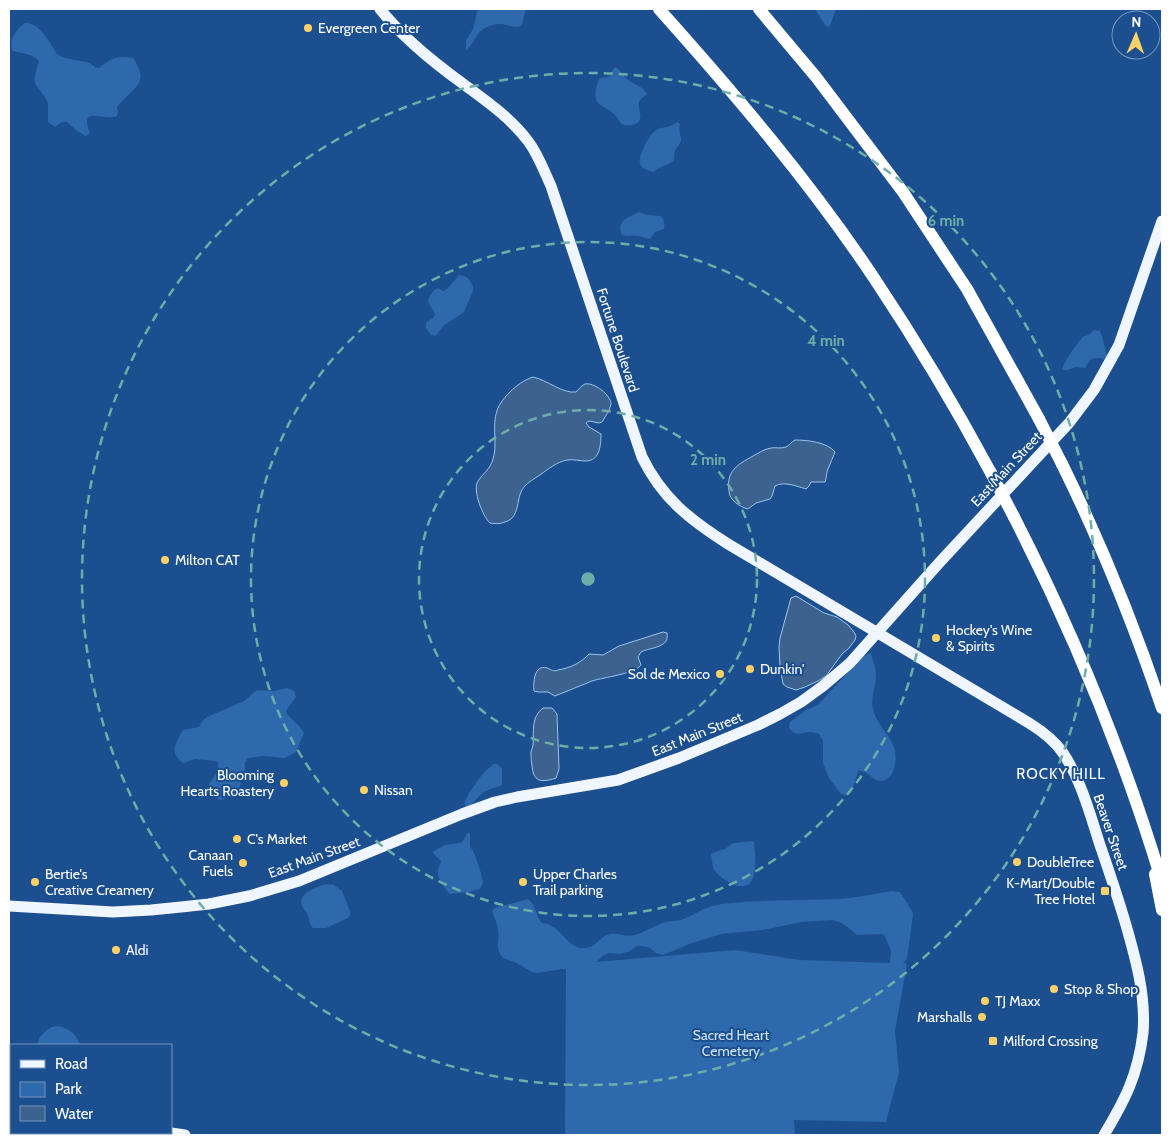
<svg xmlns="http://www.w3.org/2000/svg" width="1171" height="1144" viewBox="0 0 1171 1144" font-family="Cabin,sans-serif">
	<style>
		.green { fill: #2e69ad; fill-rule: evenodd }
		.water { fill: #3c6290; stroke: #9cc4f0 }
		.lines { fill: none; stroke-linecap: round; stroke-linejoin: round }
		.major { stroke: #f0f6ff; stroke-width: 11 }
		.highway { stroke: #fff; stroke-width: 12 }
		.highway-bridge { stroke: #fff; stroke-width: 12 }
		.ring { fill: none; stroke: #6fada8; stroke-width: 2.5; stroke-dasharray: 9 6 }
		.poi-dot { fill: #ffd166; stroke: #1b4f8f; stroke-width: 2 }
		.labels { text-anchor: middle; dominant-baseline: central; stroke-width: 4; stroke-linejoin: round; paint-order: stroke }
		.poi-label { font-size: 14px; fill: #fff; stroke: #1b4f8f; text-anchor: start }
		.street-label { font-size: 14px; fill: #fff; stroke: #1b4f8f }
		.park-label { font-size: 14px; fill: #cfe3fa; stroke: #1b4f8f }
		.neighbourhood-label { font-size: 15px; letter-spacing: 1px; fill: #fff; stroke: #1b4f8f }
		.centre { fill: #6fada8; stroke: #1b4f8f; stroke-width: 2.5 }
		.ring-label { font-size: 15px; text-anchor: middle; font-weight: bold; fill: #6fada8; stroke: #1b4f8f; stroke-width: 4; stroke-linejoin: round; paint-order: stroke }
	</style>
	<rect width="100%" height="100%" fill="#1b4f8f"/>
	<!-- green -->
	<path class="green" d="M478,9H526L522,24L519,27C514,27 511,26 507,25C496,22 485,26 478,34C473,40 473,45 466,50V40L473,29Z
		M815,9H836L830,26L828,27L825,25Z
		M25,23C40,22 50,43 57,54C67,61 78,59 89,63C94,65 94,68 99,68C111,58 117,55 133,58C152,85 131,88 117,107L118,112L117,116C105,122 78,104 90,133L86,136L77,131L67,122H62L55,127L48,122V103L46,99L35,83L34,79L39,61C33,54 22,53 13,51C8,39 16,30 25,23Z
		M615,67C621,70 622,75 627,79C634,85 642,85 647,94C644,97 640,98 639,102C637,109 645,119 636,124C632,125 627,126 624,125C619,124 618,117 614,114C608,108 598,106 596,99C594,92 597,85 599,79C602,77 604,78 608,77C612,75 612,70 615,67Z
		M677,122L680,124C678,132 681,135 681,140C680,145 676,147 675,151C673,155 676,158 672,162C666,166 659,166 654,172C637,168 637,162 644,147C647,141 650,135 655,131C660,127 665,128 670,126C672,125 675,124 677,122Z
		M639,212L647,215L661,216C664,220 665,223 664,229L655,232L650,239C645,239 643,236 638,236C632,235 628,237 622,235C615,221 629,217 639,212Z
		M459,275L464,276L468,278L473,286V291L464,312L444,325L436,336L431,335L426,328V323L434,317L435,314C432,306 424,303 431,294C435,289 433,291 438,288L443,291L447,289Z
		M1094,330L1100,331L1102,336L1107,356L1104,360L1101,358H1094L1090,360L1085,368L1076,367L1067,370H1062C1063,363 1076,345 1081,339C1085,334 1082,338 1088,335C1089,335 1093,331 1094,330Z
		M871,653C872,660 876,668 876,675C876,686 870,698 873,709C879,733 902,740 894,768C893,773 890,778 885,780C874,785 868,769 858,771L852,791L850,794L844,795L840,793L829,778L823,763V741L819,734C816,733 813,732 810,732C800,732 797,738 789,728L790,722L806,710L818,705L848,672L856,666L861,657Z
		M287,688L294,691L296,697C293,702 288,706 286,712C291,720 299,724 304,733L296,752L285,758L263,756L248,758L245,762V771L242,777L239,791L221,800C210,797 210,794 209,784L218,771V763L216,761L195,759L183,763C168,752 176,743 183,730L199,727L203,720L207,717L244,701L257,690L274,691Z
		M494,764H497L502,768V785L483,792L470,806L466,807L464,803C471,789 481,773 494,764Z
		M467,833H469L470,834V846L475,855L481,873L483,882L481,887L479,889L469,892L450,894C445,889 437,878 438,870C439,867 440,864 441,861C439,858 435,856 433,853L434,851L445,845L460,843L463,841Z
		M753,841L754,842C755,853 757,867 753,878C747,896 721,880 714,870C712,865 712,859 711,854L715,852L725,849L733,843Z
		M326,884L334,885L342,891L350,911V915L348,918L326,928H313C309,923 309,918 307,913C306,911 303,909 302,906C297,893 317,887 326,884Z
		M891,891L900,892L912,911L913,914L907,959L903,963L907,964L895,1031L899,1072L886,1122L794,1120L795,1135H565L566,969H562L538,973L532,972L515,962L503,958C494,947 500,942 498,930C498,923 493,917 492,910L495,908L528,899C536,905 536,916 542,923C562,924 567,951 586,948C595,947 599,939 605,936C615,930 624,938 635,935C645,932 655,925 666,922C671,921 677,921 681,920C693,916 704,907 717,905C725,903 734,903 743,902C775,900 807,900 839,899C856,898 874,894 891,891ZM832,920C843,922 849,928 857,935L882,934L885,936L891,951L890,963L800,960L735,950L596,962L603,956L609,953L619,954L628,952L637,946H642L650,948L656,953L663,955L692,943L721,934L763,930L801,922Z
		M55,1026C68,1027 76,1033 80,1045H37L39,1038C44,1033 47,1028 55,1026Z"/>
	<!-- water -->
	<path class="water" d="M533,377C547,380 563,394 576,392C579,389 582,385 585,384C594,382 611,395 611,404C610,410 605,417 602,422L599,423L589,421L586,423L589,427L601,434C601,444 600,461 586,461C580,461 573,459 567,460C557,462 548,469 540,475C534,479 526,483 522,490C516,500 520,518 505,522C500,524 496,524 490,523C483,517 472,490 478,481C483,473 490,470 493,459C495,453 495,447 495,440C494,419 494,407 510,392C517,385 524,380 533,377Z
		M795,440C807,440 827,442 835,452C833,458 830,463 828,469C826,473 827,477 825,482H811L809,486L806,489C796,486 784,481 775,486L772,496L770,499L756,503L748,509C740,507 729,500 729,491C726,471 737,465 753,456C759,453 764,449 771,448C776,447 781,449 786,447C790,445 791,442 795,440Z
		M796,596L824,613L837,617L848,625L854,632L856,636L855,640L849,648L842,654L826,676L818,681L805,687L796,690L787,687L783,684L780,666L779,647L780,638L791,598Z
		M663,632L667,633C670,648 651,647 641,652L638,657L641,665C634,674 605,677 592,681C580,686 567,691 555,696L548,692H538L534,691C533,683 534,664 547,668C552,670 553,672 558,670C570,668 581,663 589,654L603,655L619,646Z
		M543,708H552L557,714L559,769L556,778C541,783 533,782 532,765C531,761 531,756 531,752C532,748 532,749 533,745C534,731 531,717 543,708Z"/>
	<g class="lines">
		<!-- major -->
		<path class="major" d="M380,9C403,38 433,62 462,83C486,101 510,117 528,141C538,154 544,171 551,186L642,457C662,498 690,520 728,544L1029,723C1042,731 1054,740 1063,753C1081,780 1090,814 1100,845C1109,871 1118,898 1126,925C1136,960 1146,996 1143,1033C1138,1075 1125,1100 1104,1135
			M9,906L113,912L151,910L181,907L209,904L249,896L299,881L462,814L495,802L517,797L618,780L679,758L758,725L780,714L801,702L823,686L850,663L939,563L1069,423L1094,390L1119,345L1162,221
			M9,1085L11,1086
			M171,1133L185,1135"/>
		<!-- highway -->
		<path class="highway" d="M659,9C735,94 810,182 874,278C916,341 955,406 991,473
			M759,9L816,77L903,192L967,289L1039,419
			M1062,464C1101,543 1134,625 1162,708
			M1014,517C1074,634 1124,756 1162,882
			M1155,874L1162,910"/>
		<!-- highway-bridge -->
		<path class="highway-bridge" d="M1039,419L1062,464
			M991,473L1014,517"/>
	</g>
	<!-- distance rings -->
	<g class="ring">
		<circle cx="588" cy="579" r="169"/>
		<circle cx="588" cy="579" r="337"/>
		<circle cx="588" cy="579" r="506"/>
	</g>
	<!-- markers -->
	<g class="poi-dot">
		<circle cx="308" cy="28" r="5"/>
		<circle cx="165" cy="560" r="5"/>
		<circle cx="936" cy="638" r="5"/>
		<circle cx="750" cy="669" r="5"/>
		<circle cx="720" cy="674" r="5"/>
		<circle cx="284" cy="783" r="5"/>
		<circle cx="364" cy="790" r="5"/>
		<circle cx="237" cy="839" r="5"/>
		<circle cx="1017" cy="862" r="5"/>
		<circle cx="243" cy="863" r="5"/>
		<circle cx="35" cy="882" r="5"/>
		<circle cx="523" cy="882" r="5"/>
		<rect x="1100" y="886" width="10" height="10" rx="2.5"/>
		<circle cx="116" cy="950" r="5"/>
		<circle cx="1054" cy="989" r="5"/>
		<circle cx="985" cy="1001" r="5"/>
		<circle cx="982" cy="1017" r="5"/>
		<rect x="988" y="1036" width="10" height="10" rx="2.5"/>
	</g>
	<g class="labels">
		<!-- poi labels -->
		<g class="poi-label">
			<text x="318" y="28">Evergreen Center</text>
			<text x="175" y="560">Milton CAT</text>
			<text x="946" y="630">Hockey's Wine<tspan x="946" dy="16">&amp; Spirits</tspan></text>
			<text x="760" y="669">Dunkin'</text>
			<text x="710" y="674" text-anchor="end">Sol de Mexico</text>
			<text x="274" y="775" text-anchor="end">Blooming<tspan x="274" dy="16">Hearts Roastery</tspan></text>
			<text x="374" y="790">Nissan</text>
			<text x="247" y="839">C's Market</text>
			<text x="233" y="855" text-anchor="end">Canaan<tspan x="233" dy="16">Fuels</tspan></text>
			<text x="1027" y="862">DoubleTree</text>
			<text x="45" y="874">Bertie's<tspan x="45" dy="16">Creative Creamery</tspan></text>
			<text x="533" y="874">Upper Charles<tspan x="533" dy="16">Trail parking</tspan></text>
			<text x="1095" y="883" text-anchor="end">K-Mart/Double<tspan x="1095" dy="16">Tree Hotel</tspan></text>
			<text x="126" y="950">Aldi</text>
			<text x="1064" y="989">Stop &amp; Shop</text>
			<text x="995" y="1001">TJ Maxx</text>
			<text x="972" y="1017" text-anchor="end">Marshalls</text>
			<text x="1003" y="1041">Milford Crossing</text>
		</g>
		<!-- street labels -->
		<g class="street-label">
			<text transform="translate(618 340) rotate(72)">Fortune Boulevard</text>
			<text transform="translate(1006 469) rotate(-47)">East Main Street</text>
			<text transform="translate(697 734) rotate(-22)">East Main Street</text>
			<text transform="translate(1111 832) rotate(71)">Beaver Street</text>
			<text transform="translate(314 857) rotate(-20)">East Main Street</text>
		</g>
		<!-- park labels -->
		<g class="park-label">
			<text x="731" y="1035">Sacred Heart<tspan x="731" dy="16">Cemetery</tspan></text>
		</g>
		<!-- neighbourhood labels -->
		<g class="neighbourhood-label">
			<text x="1061" y="774">ROCKY HILL</text>
		</g>
	</g>
	<circle cx="588" cy="579" r="8" class="centre"/>
	<g class="ring-label">
		<text x="946" y="226">6 min</text>
		<text x="826" y="346">4 min</text>
		<text x="708" y="465">2 min</text>
	</g>
	<!-- border -->
	<rect width="1171" height="1144" fill="none" stroke="#ffffff" stroke-width="20"/>
	<!-- legend -->
	<rect x="10" y="1044" width="162" height="90" fill="#1b4f8f" stroke="#7695bc"/>
	<rect x="20" y="1060" width="25" height="8" fill="#f0f6ff" stroke="#7695bc"/>
	<text x="55" y="1069" font-size="15" fill="#ffffff">Road</text>
	<rect x="20" y="1082" width="25" height="15" fill="#2e69ad" stroke="#7695bc"/>
	<text x="55" y="1094" font-size="15" fill="#ffffff">Park</text>
	<rect x="20" y="1106" width="25" height="15" fill="#3c6290" stroke="#7695bc"/>
	<text x="55" y="1119" font-size="15" fill="#ffffff">Water</text>
	<!-- north arrow -->
	<g transform="translate(1136 35) rotate(2)"><circle r="24" fill="#1b4f8f" stroke="#7695bc"/>
	<path d="M0-4L9 19L0 12L-9 19Z" fill="#ffd166"/>
	<text y="-8" font-size="14" font-weight="bold" text-anchor="middle" fill="#ffffff">N</text>
	</g>
</svg>
